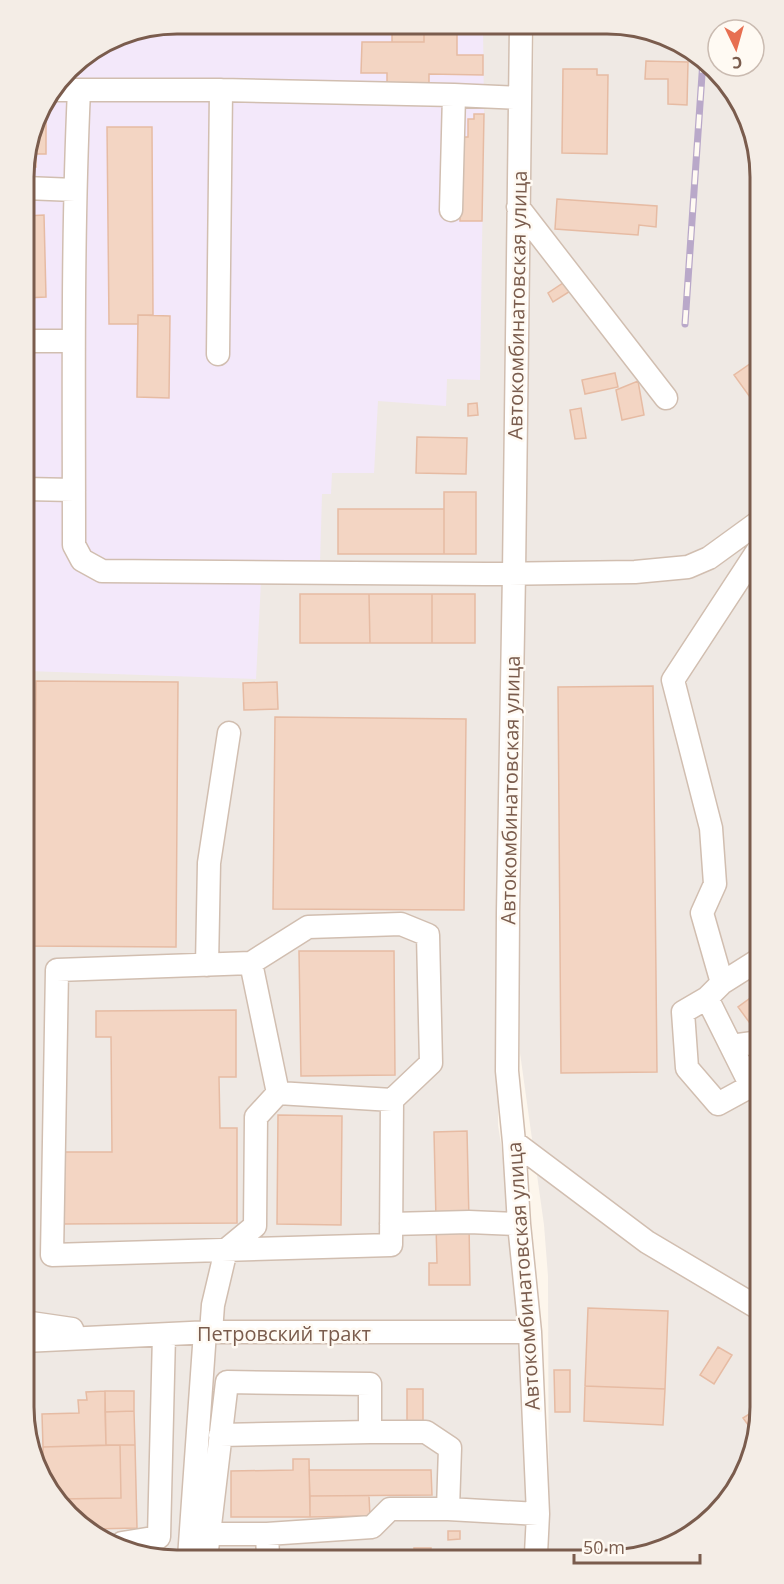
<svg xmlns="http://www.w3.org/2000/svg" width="784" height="1584" viewBox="0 0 784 1584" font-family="'Open Sans',sans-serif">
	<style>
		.industrial { fill: #efe9e4 }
		.education { fill: #f3e8fa }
		.building { fill: #f3d5c3; stroke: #e6bba3; stroke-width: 1.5 }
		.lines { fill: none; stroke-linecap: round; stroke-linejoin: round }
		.minor-casing { stroke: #d1beb0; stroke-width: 25 }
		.minor { stroke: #fff; stroke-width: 22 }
		.rail-casing { stroke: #b9a8c9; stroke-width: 7 }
		.rail { stroke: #fffaf3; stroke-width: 4.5; stroke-dasharray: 14; stroke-linecap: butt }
		.labels { text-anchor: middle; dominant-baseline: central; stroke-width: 5; stroke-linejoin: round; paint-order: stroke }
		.street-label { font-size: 20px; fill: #7a5c4d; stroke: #fffaf3 }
		.rim { fill: none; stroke: #7a5c4d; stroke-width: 3 }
	</style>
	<rect width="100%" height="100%" fill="#fdf6ec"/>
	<!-- industrial -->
	<path class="industrial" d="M178,24L513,26L499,933L498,1125L507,1183L526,1283L527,1470L526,1554L157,1559L77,1522L32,1456L24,1406L25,158L40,109L76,62L119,36Z
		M534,26L636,27L708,62L752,128L760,178V1417L728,1500L656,1552L549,1553L548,1276L544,1225L520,1053V931L525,709V481Z"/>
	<!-- education -->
	<path class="education" d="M177,24L483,26L484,114L480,380L447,379L446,406L378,401L374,473H332L331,494H322L320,564L262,562L256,679L28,671L27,626H25V158L40,109L76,62L119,36Z"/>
	<!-- building -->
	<path class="building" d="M392,25L424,26V42H392Z
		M424,26H457V55H483V75L429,74V84H387V73H361L362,42H424Z
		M646,61L688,62L687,105L668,104V79H645Z
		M563,69H597V75H608L607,154L562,153Z
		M474,114H484L482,221H460L461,137H468V119H474Z
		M36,122H46V154H36V167H25V158Z
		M107,127H152L153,315H138V324H109Z
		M557,199L657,206L656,227L639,225L638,235L555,229Z
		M44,215L46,297L25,298V216Z
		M566,281L572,290L553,302L548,293Z
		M138,315L170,316L169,398L137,397Z
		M760,357V411L734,375Z
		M615,373L618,387L585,394L582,380Z
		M638,381L644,415L622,420L616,390Z
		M477,403L478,415L468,416V404Z
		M581,408L586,438L575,439L570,410Z
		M417,437L467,438L466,474L416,473Z
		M444,492H476V554H444Z
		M338,509H444V554H338Z
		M300,594H369L370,643H300Z
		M369,594H432V643H370Z
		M432,594H475V643H432Z
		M36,681L178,682L176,947L33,946Z
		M277,682L278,709L244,710L243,683Z
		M653,686L657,1072L561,1073L558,687Z
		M275,717L466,719L464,910L273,909Z
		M299,951H394L395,1075L301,1076Z
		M760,991V1032L758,1034L738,1007Z
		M236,1010V1077H219L220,1128H237V1223L61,1224V1152H112L111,1037H96V1011Z
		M278,1115L342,1116L341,1225L277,1224Z
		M467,1131L469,1220H436L434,1132Z
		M469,1224L470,1285H429V1263H437L436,1225Z
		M588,1308L668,1311L665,1389L585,1386Z
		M718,1347L732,1355L714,1384L700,1375Z
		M554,1370H570V1412H555Z
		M585,1386L665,1389L663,1425L584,1421Z
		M407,1389H423V1422H407Z
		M105,1391H134V1411L105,1412Z
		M105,1391L106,1445L43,1447L42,1414L79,1413L78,1400H87L86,1392Z
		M757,1409L760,1413V1417L754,1433L743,1418Z
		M134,1411L135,1445H106L105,1412Z
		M120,1445L121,1498L61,1499L43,1472V1447Z
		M120,1445H135L137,1528L93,1529L77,1522L61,1499L121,1498Z
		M293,1459H309L310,1517H231V1471L293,1470Z
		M309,1470H431L432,1495L310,1496Z
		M310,1496H369L370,1516L310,1517Z
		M448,1531H460V1539L448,1540Z
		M414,1548H431V1555H414Z"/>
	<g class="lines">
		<!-- minor casing -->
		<g class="minor-casing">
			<path id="minor" d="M521,26L514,573L508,912L507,1071L514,1142L519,1224L530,1332L538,1514L536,1554
				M55,90H221L454,95L520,98
				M79,90C72,242 74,393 74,545L82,560L102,571L486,574L635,572L688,567L709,558L760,521
				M25,188L75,190
				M518,207L666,398
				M451,210L454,95
				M25,341H73
				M218,354L221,90
				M25,489L74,490
				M401,924L428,935L431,1063L392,1100L391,1245L52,1255L57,970L251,963L308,927Z
				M207,965L209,863L229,733
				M722,983L760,959
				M707,998L751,1086L718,1104L687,1068L683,1012L707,998L722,983L702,913L715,884L711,828L673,680L760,547
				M731,1046L760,1042
				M278,1093L392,1100
				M514,1142L647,1242L760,1309
				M391,1224L469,1222L519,1224
				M24,1322L72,1329
				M211,1332L213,1305L226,1250L255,1226L256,1117L278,1093L251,963
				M24,1341L211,1332H530
				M370,1432H426L450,1448L448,1509L538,1514
				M209,1534L227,1382L370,1384V1432L220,1435
				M267,1534L372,1527L390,1509H448
				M122,1543L159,1537L164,1335
				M189,1558L205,1332
				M206,1558L209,1534H267L268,1557"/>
		</g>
		<!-- minor -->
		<use href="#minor" class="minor"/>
		<!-- rail casing -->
		<g class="rail-casing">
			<path id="rail" d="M685,324L703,60"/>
		</g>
		<!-- rail -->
		<use href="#rail" class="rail"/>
	</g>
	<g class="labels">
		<!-- street labels -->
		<g class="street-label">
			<text transform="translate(517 305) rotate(-89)">Автокомбинатовская улица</text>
			<text transform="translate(510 790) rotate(-89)">Автокомбинатовская улица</text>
			<text transform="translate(523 1276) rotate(-94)">Автокомбинатовская улица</text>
			<text x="284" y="1333">Петровский тракт</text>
		</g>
	</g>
	<!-- crop -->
	<path d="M0 0H784V1584H0ZM177 34H607A143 143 0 0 1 750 177V1407A143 143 0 0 1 607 1550H177A143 143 0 0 1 34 1407V177A143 143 0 0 1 177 34Z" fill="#f4ede6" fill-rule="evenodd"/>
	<path class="rim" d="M177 34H607A143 143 0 0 1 750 177V1407A143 143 0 0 1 607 1550H177A143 143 0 0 1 34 1407V177A143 143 0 0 1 177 34Z"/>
	<!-- north arrow -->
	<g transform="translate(736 48) rotate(175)"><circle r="28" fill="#fffaf3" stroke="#cabbb1" stroke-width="1.5"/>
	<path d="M0-4.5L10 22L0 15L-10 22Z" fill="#e76f51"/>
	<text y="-9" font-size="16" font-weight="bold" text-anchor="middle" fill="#7a5c4d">С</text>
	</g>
	<!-- scale -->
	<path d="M574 1554v9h126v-9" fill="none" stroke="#7a5c4d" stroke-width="3"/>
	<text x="583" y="1554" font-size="18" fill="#7a5c4d" stroke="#fffaf3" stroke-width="4.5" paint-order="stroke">50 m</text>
</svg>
